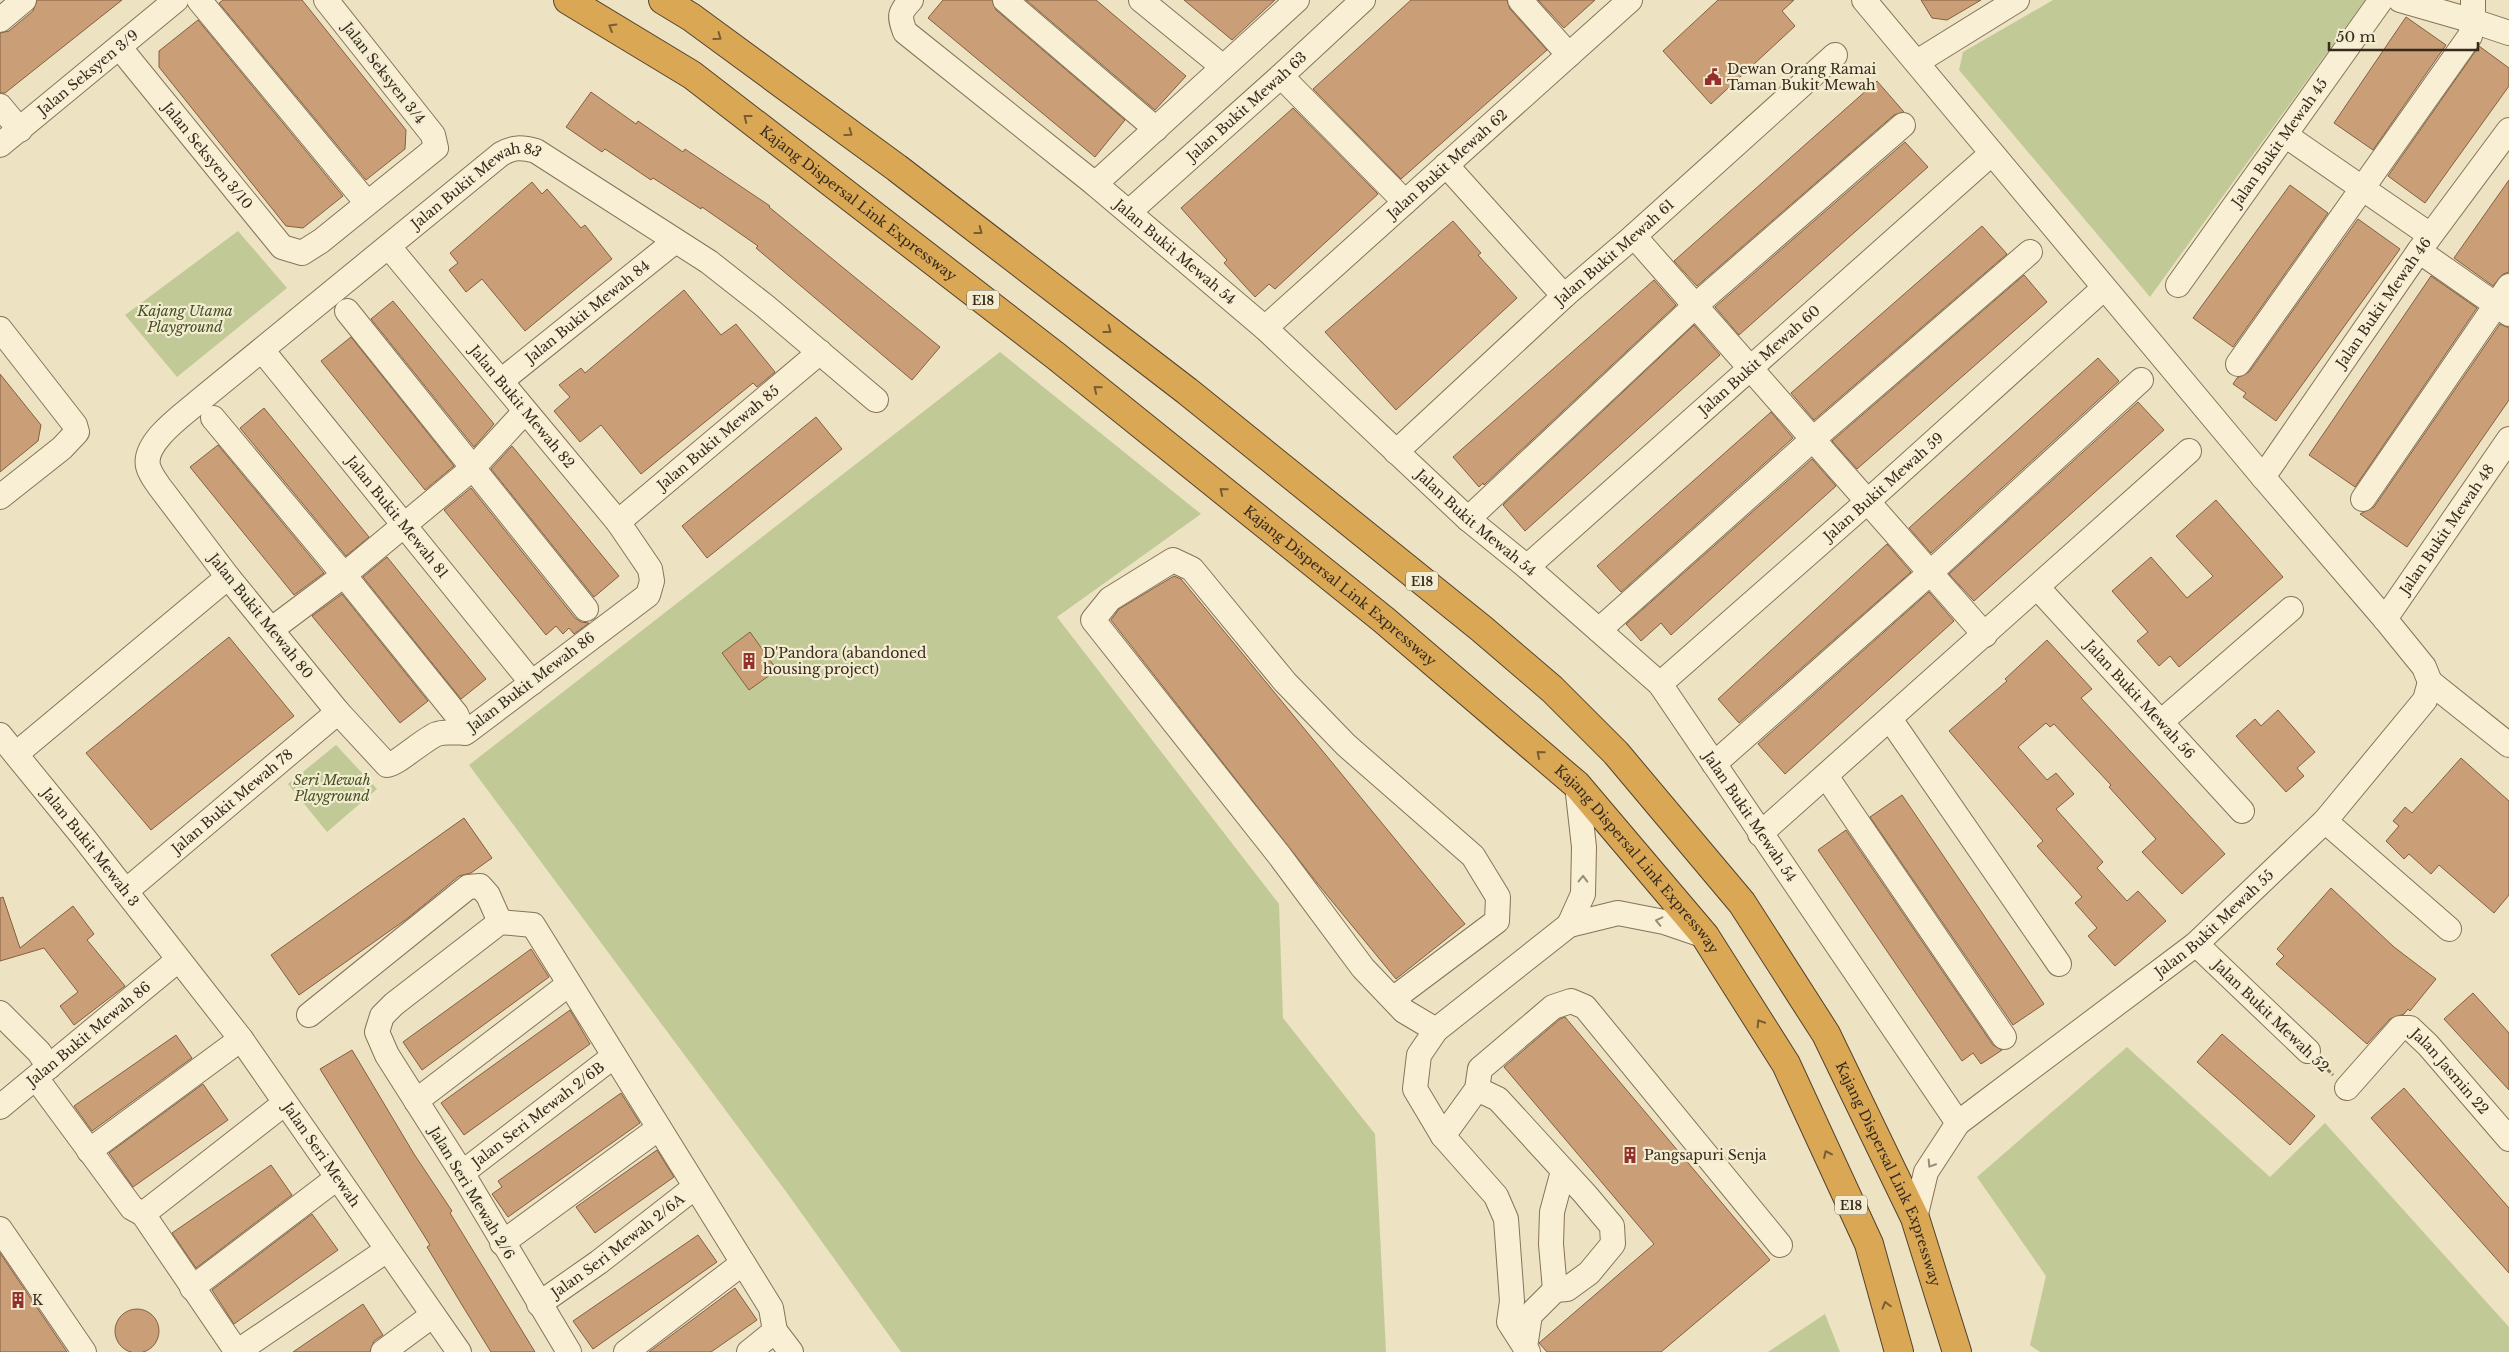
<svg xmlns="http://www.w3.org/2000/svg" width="2509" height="1352" viewBox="0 0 2509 1352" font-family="'Libre Baskerville',serif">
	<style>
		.green { fill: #c1ca96 }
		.building { fill: #ca9f78; stroke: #845f40 }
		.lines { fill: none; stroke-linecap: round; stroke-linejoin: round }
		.minor-casing { stroke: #867459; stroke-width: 26 }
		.highway-casing { stroke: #53422e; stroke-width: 30 }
		.path { stroke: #867459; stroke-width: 3; stroke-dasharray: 4 2.5; stroke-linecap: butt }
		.minor { stroke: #f8efd5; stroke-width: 24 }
		.highway { stroke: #daa754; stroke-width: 28 }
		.oneway { stroke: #785d33 }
		.oneway2 { stroke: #978d79 }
		.labels { text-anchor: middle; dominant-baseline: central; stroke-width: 4.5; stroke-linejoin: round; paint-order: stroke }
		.shield { fill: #f4ecd1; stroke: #6f6553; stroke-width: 1 }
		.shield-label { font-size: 12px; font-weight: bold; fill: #362b1d }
		.poi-label { font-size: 14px; fill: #362b1d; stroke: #f4ecd1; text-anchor: start }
		.street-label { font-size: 14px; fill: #362b1d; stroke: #f4ecd1 }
		.park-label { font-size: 14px; font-style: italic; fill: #445224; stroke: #f4ecd1 }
	</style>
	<rect width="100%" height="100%" fill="#ede2c2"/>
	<!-- green -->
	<path class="green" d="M2053,0H2365L2150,297L1959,70L1963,52Z
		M238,231L287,288L177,377L125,315Z
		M1000,352L1201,514L1057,617L1279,904L1283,1018L1375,1134L1386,1352H901L787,1193L469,765Z
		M336,745L377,789L327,832L288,784Z
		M2127,1047L2270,1177L2325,1123L2509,1327V1352H2040L2030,1345L2046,1276L1977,1177Z
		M1825,1314L1840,1352H1768Z"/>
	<!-- building -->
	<path class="building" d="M37,0H122L5,93H0V33L9,31L33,11Z
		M223,0H302L406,130L405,149L366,180L219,3Z
		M943,0H992L996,10L1125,120L1095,157L928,18Z
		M1026,0H1096L1186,76L1155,110Z
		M1184,0H1275L1232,40Z
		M1411,0H1507L1510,9L1547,50L1401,179L1313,89Z
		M1538,0H1595L1564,28Z
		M1718,0H1794L1782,11L1795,26L1711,104L1663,51Z
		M1921,0H1981L1947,20L1932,18Z
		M2406,17L2446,45L2373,150L2334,123Z
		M198,20L343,196L303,228L286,226L159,67V51Z
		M2479,46L2509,68V86L2425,203L2388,176Z
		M1877,81L1904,112L1894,115L1697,286L1674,261Z
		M591,92L636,124L638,121L683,152L685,149L770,206L769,207L940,347L912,380L756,248L758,246L702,207L701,209L653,178L651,180L605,149L602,152L566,127Z
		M1293,108L1378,194L1275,289L1269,284L1255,297L1224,263L1227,260L1181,208Z
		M1905,142L1928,167L1739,335L1715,307Z
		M2509,180V272L2503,274L2493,286L2454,258Z
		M532,182L542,194L547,189L581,228L585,225L612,259L525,331L482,279L466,292L449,270L458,263L450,253Z
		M2290,185L2328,213L2233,347L2193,318Z
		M2358,219L2400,249L2276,421L2243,397L2246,393L2233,384L2237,378L2249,372Z
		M1453,221L1481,253L1478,255L1517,298L1396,410L1325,332Z
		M1982,226L2007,254L1814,420L1791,393Z
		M2024,275L2047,302L1857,469L1832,441Z
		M2431,276L2477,308L2355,487L2309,455Z
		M1654,280L1676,305L1484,485L1483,483L1479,487L1453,457Z
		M684,290L721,335L736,324L775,372L757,387L753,383L641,474L601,425L580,442L554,411L570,397L559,385L581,368L585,373Z
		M393,301L494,424L474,447L371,319Z
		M2500,324L2509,328V400L2407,547L2360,514L2374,507Z
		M1694,325L1720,355L1525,531L1503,505Z
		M351,337L454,466L425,490L321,361Z
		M2098,358L2119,381L1931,553L1909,528Z
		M0,374L41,425L38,441L0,472Z
		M2138,402L2164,430L1974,601L1949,574Z
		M264,408L369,537L346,556L240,428Z
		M1771,412L1793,438L1621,592L1597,566Z
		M816,417L842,449L707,558L682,526Z
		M218,445L324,573L294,595L190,467Z
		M512,446L619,576L594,597L491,469Z
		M1812,459L1836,486L1671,635L1661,623L1641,641L1626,624Z
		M471,488L575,618L581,622L589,623L574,634L569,628L563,634L556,626L546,635L444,510Z
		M2216,500L2283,577L2179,667L2170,656L2159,666L2137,641L2148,632L2112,591L2151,557L2187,598L2211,578L2213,576L2176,536Z
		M1887,544L1911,572L1739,723L1718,699Z
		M387,557L486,679L461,699L363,577Z
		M1174,576L1181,579L1465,924L1396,979L1317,883L1111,620L1119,609Z
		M1929,592L1954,621L1785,774L1758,744Z
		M342,594L428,701L400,723L312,616Z
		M750,632L777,670L749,690L722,653Z
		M229,637L294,716L151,830L86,753Z
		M2047,640L2092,689L2081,698L2225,854L2182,894L2142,852L2156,839L2109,787L2111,785L2054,724L2050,727L2046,723L2018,747L2047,780L2056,773L2074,794L2056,809L2103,862L2097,868L2127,901L2138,891L2166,921L2115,966L2088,936L2097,928L2075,903L2082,897L2037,846L2043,841L1949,731L2007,681L2005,679Z
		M2278,710L2315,752L2297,768L2304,776L2286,792L2236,736L2255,719L2261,726Z
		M2461,758L2509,801V895L2494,913L2439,865L2431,874L2409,854L2404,859L2386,841L2399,826L2393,821L2405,807L2412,813Z
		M1902,795L2044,1004L2013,1025L1870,817Z
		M464,818L492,858L471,873L459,876L408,918L299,995L271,955Z
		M1846,830L1993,1045L2002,1050L1981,1064L1973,1053L1962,1061L1818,850Z
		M2331,888L2394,947L2436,979L2410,1011L2408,1009L2404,1014L2390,1019L2367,1044L2276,964L2284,956L2277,949Z
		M3,897L20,948L73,906L94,934L87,940L125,986L74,1025L60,1006L78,992L44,948L0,961V898Z
		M531,949L549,977L422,1070L403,1042Z
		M2473,993L2509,1033V1090L2444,1019Z
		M570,1010L590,1044L464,1135L441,1103Z
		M1565,1017L1770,1260L1661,1352H1547L1539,1343L1654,1244L1504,1067L1560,1019Z
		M2222,1034L2315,1116L2290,1145L2197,1062Z
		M176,1035L192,1058L92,1131L74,1106Z
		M352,1050L414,1154L452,1211L450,1213L535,1352H491L462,1305L427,1247L430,1245L320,1069Z
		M203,1084L228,1120L133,1187L109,1153Z
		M2404,1088L2509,1208V1273L2371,1118Z
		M621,1093L640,1123L508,1217L492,1194L502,1187L498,1181Z
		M657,1150L674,1177L595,1233L576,1207Z
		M271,1165L292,1195L196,1268L172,1233Z
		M312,1214L338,1250L234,1324L212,1290Z
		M698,1235L717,1262L593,1349L573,1321Z
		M0,1253L67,1352H0Z
		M735,1288L757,1320L711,1352H649Z
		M363,1304L383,1335L374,1341L370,1352H293Z
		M115 1331a22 22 0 1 1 44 0a22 22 0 1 1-44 0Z"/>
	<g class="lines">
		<!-- minor casing -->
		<g class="minor-casing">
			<g id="minor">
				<path d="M199,0L367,203"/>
				<path id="s1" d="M911,0C899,13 899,16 905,32L1095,184L1265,328L1468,519L1527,567L1660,684L1958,1123"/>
				<path d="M1005,0L1156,129"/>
				<path d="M1141,0L1223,67"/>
				<path d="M1520,0L1569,55"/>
				<path d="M1864,0L2263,477L2385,619L2424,667L2430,682"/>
				<path d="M2400,0L2473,21L2509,33"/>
				<path d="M0,20L24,0"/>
				<path id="s2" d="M120,48L282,247L302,253L321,241L436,148L433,135L326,0"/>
				<path d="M1917,62L2017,0"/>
				<path d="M1281,76L1405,202"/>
				<path d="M0,106L20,130"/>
				<path d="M2285,135L2430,235"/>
				<path id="s3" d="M0,145L176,0"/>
				<path d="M1446,165L1564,296"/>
				<path d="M1095,184L1297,0"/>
				<path id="s4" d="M1129,212L1281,76L1363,0"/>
				<path d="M1634,236L1985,635"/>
				<path id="s5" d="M389,247L618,522L650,569L652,581L648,595L468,731C459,735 447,730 437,734C424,739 396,765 387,765L338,712L228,577L159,486C155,480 150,474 148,466C143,442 183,415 199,401L501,154C514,147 521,147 536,151L709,262L765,306L876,400"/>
				<path d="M2419,251L2509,314"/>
				<path id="s6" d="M2178,285L2381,0"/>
				<path d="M347,311L586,609"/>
				<path id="s7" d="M1265,328L1630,0"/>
				<path d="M0,329L75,425L77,432L62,448L0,497"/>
				<path id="s8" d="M262,350L532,683"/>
				<path d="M2238,364L2470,36L2473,21V0"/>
				<path id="s9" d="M501,381L674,242"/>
				<path d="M213,418L344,575L456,714L465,733"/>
				<path id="s10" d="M1396,452L1564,296L1634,236L1835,55"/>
				<path id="s11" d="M2263,477L2419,251L2509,130"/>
				<path d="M2363,499L2509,286"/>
				<path d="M1468,519L1696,305L1903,125"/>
				<path id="s12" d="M618,522L820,352"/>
				<path id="s13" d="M1527,567L1991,154"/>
				<path id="s14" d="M2038,588L2242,811"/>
				<path id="s15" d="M2385,619L2509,439"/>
				<path d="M272,629L344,575L473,468L518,419"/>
				<path d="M1599,630L1812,440L2030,252"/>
				<path d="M2430,682L2509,745"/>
				<path id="s16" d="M1660,684L1867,502L2104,288"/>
				<path d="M1890,719L2059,964"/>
				<path d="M2162,721L2291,609"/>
				<path id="s17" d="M0,735L84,838L241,1039L459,1352"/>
				<path d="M16,754L228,577"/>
				<path d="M1714,764L1930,573L2141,380"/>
				<path d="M1826,776L2004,1037"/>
				<path d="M2325,821L2449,929"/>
				<path d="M1760,834L2189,451"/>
				<path id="s18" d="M126,891L338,712"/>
				<path d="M1569,925L1583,894L1584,847L1577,785"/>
				<path d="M2196,944L2308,1051"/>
				<path d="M1393,999L1497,921L1498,897L1473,856L1346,745L1285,682L1192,569L1173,560L1110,599L1093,620L1279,855L1363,968L1404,1011L1436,1030"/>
				<path d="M0,1013L39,1052L49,1067"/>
				<path d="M309,1015L468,887L480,886L488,895L500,922"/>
				<path d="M36,1078L132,1208L143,1214L237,1352"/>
				<path id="s19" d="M2347,1088L2400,1028H2410L2428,1045L2509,1139"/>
				<path d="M1477,1089L1498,1099L1585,1194L1612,1226L1613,1244L1589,1273L1567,1289L1555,1290L1551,1244L1552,1212L1563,1171"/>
				<path d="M416,1101L569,984"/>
				<path id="s20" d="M0,1107L178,960"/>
				<path d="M1443,1136L1477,1089L1480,1069L1553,1007L1571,1001L1585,1007L1780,1245"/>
				<path d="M89,1151L241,1039"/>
				<path id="s21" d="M462,1173L614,1056"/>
				<path d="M143,1214L285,1103"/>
				<path id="s22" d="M1915,1218L1926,1172L1958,1123L2196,944L2325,821L2425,700L2430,682"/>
				<path d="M0,1229L84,1352"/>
				<path d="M502,1243L659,1128"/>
				<path d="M192,1288L337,1178"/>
				<path id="s23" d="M539,1304L599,1262L695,1187"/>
				<path d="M775,1331L791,1352"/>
				<path d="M1525,1347L1509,1322L1512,1301L1506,1219L1496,1196L1443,1136L1415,1089L1419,1055L1436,1030L1569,925L1618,913L1664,922L1705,936"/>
				<path d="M237,1352L387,1250"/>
				<path d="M383,1352L433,1315"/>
				<path d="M569,1352L462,1173L387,1055L377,1032L382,1016L394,1004L500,922L533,925L771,1308L775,1331L749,1352"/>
				<path d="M626,1352L743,1263"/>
				<path d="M1528,1352L1525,1347L1530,1315L1555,1290"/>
			</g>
		</g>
		<!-- highway casing -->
		<g class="highway-casing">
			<g id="highway">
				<path id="s24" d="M568,0L692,75L1056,356L1384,620L1577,785L1705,936L1786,1064L1869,1244L1899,1352"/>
				<path id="s25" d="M663,0L691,17L897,168L1187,391L1482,629L1552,689L1616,753L1742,903L1826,1034L1915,1218L1957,1352"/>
			</g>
		</g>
		<!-- path -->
		<path class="path" d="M2323,1065L2333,1075"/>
		<!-- minor -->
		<use href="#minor" class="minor"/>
		<!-- highway -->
		<use href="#highway" class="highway"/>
	</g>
	<!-- one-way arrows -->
	<defs><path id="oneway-chevron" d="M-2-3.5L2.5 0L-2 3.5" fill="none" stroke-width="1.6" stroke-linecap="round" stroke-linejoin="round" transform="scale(1.25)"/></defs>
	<g class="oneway">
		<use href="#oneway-chevron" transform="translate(612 27) rotate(-149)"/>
		<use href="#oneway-chevron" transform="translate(718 37) rotate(36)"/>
		<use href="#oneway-chevron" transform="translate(747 118) rotate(-142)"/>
		<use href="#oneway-chevron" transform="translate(849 133) rotate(36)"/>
		<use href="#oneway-chevron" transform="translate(979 231) rotate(37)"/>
		<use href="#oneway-chevron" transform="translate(1108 330) rotate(37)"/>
		<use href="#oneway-chevron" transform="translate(1097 389) rotate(-141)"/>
		<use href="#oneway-chevron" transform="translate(1223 491) rotate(-141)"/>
		<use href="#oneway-chevron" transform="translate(1540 754) rotate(-139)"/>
		<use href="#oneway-chevron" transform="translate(1760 1023) rotate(-122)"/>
		<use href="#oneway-chevron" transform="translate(1827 1154) rotate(-115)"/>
		<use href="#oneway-chevron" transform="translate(1886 1305) rotate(-106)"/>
	</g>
	<g class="oneway2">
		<use href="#oneway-chevron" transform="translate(1583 879) rotate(-89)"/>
		<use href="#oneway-chevron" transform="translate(1659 921) rotate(-167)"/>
		<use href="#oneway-chevron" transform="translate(1931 1164) rotate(123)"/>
	</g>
	<!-- icons -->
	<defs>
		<g id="civic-bare" transform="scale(1.35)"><path d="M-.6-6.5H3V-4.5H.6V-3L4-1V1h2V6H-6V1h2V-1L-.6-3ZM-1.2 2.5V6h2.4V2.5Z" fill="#93302b" stroke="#f4ecd1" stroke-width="2.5" paint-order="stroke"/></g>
		<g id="building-bare" transform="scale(1.35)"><path d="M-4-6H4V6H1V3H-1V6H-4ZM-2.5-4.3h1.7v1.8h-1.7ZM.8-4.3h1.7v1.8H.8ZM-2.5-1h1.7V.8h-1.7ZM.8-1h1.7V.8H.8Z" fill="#93302b" stroke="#f4ecd1" stroke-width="2.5" paint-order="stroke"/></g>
	</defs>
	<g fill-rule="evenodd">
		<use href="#civic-bare" x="1713" y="77"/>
		<use href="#building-bare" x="749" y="661"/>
		<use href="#building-bare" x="1630" y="1155"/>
		<use href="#building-bare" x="18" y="1300"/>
	</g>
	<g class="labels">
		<!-- shield labels -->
		<g class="shield">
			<rect x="967" y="290.5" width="32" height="19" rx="4"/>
			<rect x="1406" y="571.5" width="32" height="19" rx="4"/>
			<rect x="1835" y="1195.5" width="32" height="19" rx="4"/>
		</g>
		<g class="shield-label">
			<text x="983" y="300">E18</text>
			<text x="1422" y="581">E18</text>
			<text x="1851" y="1205">E18</text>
		</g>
		<!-- poi labels -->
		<g class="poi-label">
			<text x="1727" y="69">Dewan Orang Ramai<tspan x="1727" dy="16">Taman Bukit Mewah</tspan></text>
			<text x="763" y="653">D'Pandora (abandoned<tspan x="763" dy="16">housing project)</tspan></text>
			<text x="1644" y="1155">Pangsapuri Senja</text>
			<text x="32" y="1300">K</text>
		</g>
		<!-- street labels -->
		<g class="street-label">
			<text stroke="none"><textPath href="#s3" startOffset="114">Jalan Seksyen 3/9</textPath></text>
			<text transform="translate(384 73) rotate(52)">Jalan Seksyen 3/4</text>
			<text stroke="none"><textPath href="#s4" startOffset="158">Jalan Bukit Mewah 63</textPath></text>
			<text stroke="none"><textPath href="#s6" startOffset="175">Jalan Bukit Mewah 45</textPath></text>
			<text stroke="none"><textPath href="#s2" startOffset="139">Jalan Seksyen 3/10</textPath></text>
			<text stroke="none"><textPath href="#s7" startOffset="245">Jalan Bukit Mewah 62</textPath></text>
			<text stroke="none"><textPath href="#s5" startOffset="1581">Jalan Bukit Mewah 83</textPath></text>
			<text stroke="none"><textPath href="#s24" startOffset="355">Kajang Dispersal Link Expressway</textPath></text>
			<text stroke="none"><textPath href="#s1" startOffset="384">Jalan Bukit Mewah 54</textPath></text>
			<text stroke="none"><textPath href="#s10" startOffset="296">Jalan Bukit Mewah 61</textPath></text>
			<text stroke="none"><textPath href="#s11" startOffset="212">Jalan Bukit Mewah 46</textPath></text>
			<text stroke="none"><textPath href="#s9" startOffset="111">Jalan Bukit Mewah 84</textPath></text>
			<text stroke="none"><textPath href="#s13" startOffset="311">Jalan Bukit Mewah 60</textPath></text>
			<text stroke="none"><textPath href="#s5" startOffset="208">Jalan Bukit Mewah 82</textPath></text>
			<text stroke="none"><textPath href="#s12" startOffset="131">Jalan Bukit Mewah 85</textPath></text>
			<text stroke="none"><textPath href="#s16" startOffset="298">Jalan Bukit Mewah 59</textPath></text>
			<text stroke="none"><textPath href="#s8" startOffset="215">Jalan Bukit Mewah 81</textPath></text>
			<text stroke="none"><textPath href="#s1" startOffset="789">Jalan Bukit Mewah 54</textPath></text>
			<text stroke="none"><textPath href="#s15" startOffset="109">Jalan Bukit Mewah 48</textPath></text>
			<text stroke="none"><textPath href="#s24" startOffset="970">Kajang Dispersal Link Expressway</textPath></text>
			<text transform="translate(261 616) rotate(51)">Jalan Bukit Mewah 80</text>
			<text transform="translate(531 682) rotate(-37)">Jalan Bukit Mewah 86</text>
			<text stroke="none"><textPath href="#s14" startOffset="151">Jalan Bukit Mewah 56</textPath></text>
			<text stroke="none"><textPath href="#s18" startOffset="139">Jalan Bukit Mewah 78</textPath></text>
			<text stroke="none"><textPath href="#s1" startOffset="1194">Jalan Bukit Mewah 54</textPath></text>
			<text stroke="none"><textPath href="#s17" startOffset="144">Jalan Bukit Mewah 3</textPath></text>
			<text stroke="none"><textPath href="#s24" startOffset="1375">Kajang Dispersal Link Expressway</textPath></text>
			<text stroke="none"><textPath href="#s22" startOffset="431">Jalan Bukit Mewah 55</textPath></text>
			<text transform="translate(2271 1016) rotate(44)">Jalan Bukit Mewah 52</text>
			<text stroke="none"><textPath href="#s20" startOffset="115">Jalan Bukit Mewah 86</textPath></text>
			<text stroke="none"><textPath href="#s19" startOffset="149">Jalan Jasmin 22</textPath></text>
			<text stroke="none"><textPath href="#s21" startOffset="96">Jalan Seri Mewah 2/6B</textPath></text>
			<text stroke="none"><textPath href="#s17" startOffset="529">Jalan Seri Mewah</textPath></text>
			<text stroke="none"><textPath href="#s25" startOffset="1721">Kajang Dispersal Link Expressway</textPath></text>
			<text transform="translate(472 1193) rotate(59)">Jalan Seri Mewah 2/6</text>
			<text stroke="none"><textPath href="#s23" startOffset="98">Jalan Seri Mewah 2/6A</textPath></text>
		</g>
		<!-- park labels -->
		<g class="park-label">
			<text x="185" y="311">Kajang Utama<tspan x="185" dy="16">Playground</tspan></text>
			<text x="332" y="780">Seri Mewah<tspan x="332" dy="16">Playground</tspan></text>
		</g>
	</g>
	<!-- scale -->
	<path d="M2329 42v8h149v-8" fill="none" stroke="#362b1d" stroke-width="2.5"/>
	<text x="2336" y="42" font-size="15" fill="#362b1d" stroke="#f4ecd1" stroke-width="4" paint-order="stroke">50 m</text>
</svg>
